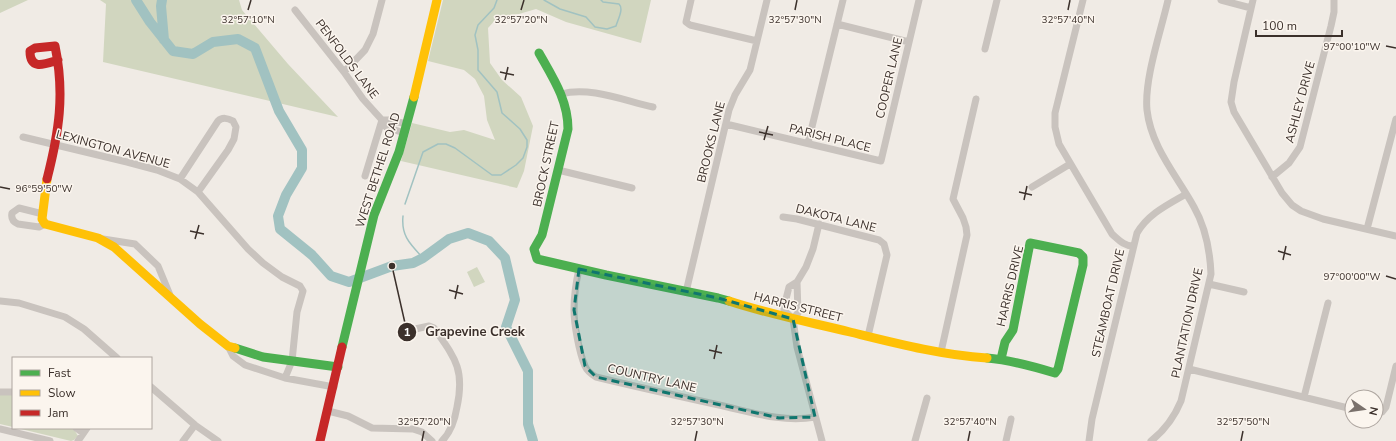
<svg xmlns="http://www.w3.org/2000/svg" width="1396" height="441" viewBox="0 0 1396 441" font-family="'Nunito Sans',sans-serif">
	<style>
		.green { fill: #d1d6bf }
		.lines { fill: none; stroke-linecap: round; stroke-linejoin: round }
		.stream { stroke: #a1c2c1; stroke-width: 1.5 }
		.river { stroke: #a1c2c1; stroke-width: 10 }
		.street { stroke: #c9c3be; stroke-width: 7 }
		.fast { stroke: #4caf50; stroke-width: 9 }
		.slow { stroke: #ffc107; stroke-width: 9 }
		.jam { stroke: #c62828; stroke-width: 9 }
		.marked { fill: #0f766e; fill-opacity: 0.2; stroke: #0f766e; stroke-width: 3; stroke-dasharray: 8 5; stroke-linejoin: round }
		.ticks { fill: none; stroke: #3b302b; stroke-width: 1.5 }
		.labels { text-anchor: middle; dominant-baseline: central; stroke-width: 3; stroke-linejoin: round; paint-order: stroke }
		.street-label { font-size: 12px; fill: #3b302b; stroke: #fbf5ee }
		.ticks-label { font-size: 10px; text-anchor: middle; fill: #3b302b; stroke: #fbf5ee; stroke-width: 3; stroke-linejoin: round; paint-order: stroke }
		.leader { fill: none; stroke: #3b302b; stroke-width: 1.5 }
		.callout-dot { fill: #3b302b; stroke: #fbf5ee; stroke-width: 1.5 }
		.mark-label { font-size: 12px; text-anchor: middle; font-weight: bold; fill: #fff }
		.callout-label { font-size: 13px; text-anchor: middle; font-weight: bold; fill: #3b302b; stroke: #fbf5ee; stroke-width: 3; stroke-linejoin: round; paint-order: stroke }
	</style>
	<rect width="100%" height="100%" fill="#f0ebe5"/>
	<!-- green -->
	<path class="green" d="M0,0H28L0,13Z
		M100,0H239L242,10L288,64L338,117L103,62L106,4Z
		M443,0H651L641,43L566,22L536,9L519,14L498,17L488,28L490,63L502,80L521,97L533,126L524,171L517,188L401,161L412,123L450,132L464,130L495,140L487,120L484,96L475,79L464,70L428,61Z
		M477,267L485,282L474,287L467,272Z
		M0,395H13V427L0,424Z
		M17,428H71L75,431L78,436L74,440L71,441Z"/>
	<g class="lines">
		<!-- stream -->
		<path class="stream" d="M544,0L560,9L586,17L595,27L607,29L616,26C618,19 624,9 619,4L603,2L601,0
			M405,204L423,152L438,144H446L455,148L492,175H501L516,165L523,158L527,147V140L520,129L502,113L497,92L478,70V50L475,35L478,25L494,8L497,0
			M403,216C401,236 410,244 423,258"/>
		<!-- river -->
		<path class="river" d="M136,0L150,22L173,51L193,54L213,42L238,39L255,48L279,111L302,150V168L286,195L278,216L280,229L312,255L331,276L349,282L392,266L413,263L423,258L449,239L468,233L489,241L505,258L515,300L506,327L528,371V424L533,441
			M162,0L161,6L164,40"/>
		<!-- street -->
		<path class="street" d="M691,0L686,22L690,25L757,41
			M1083,0L1055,113V127L1059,144L1112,234C1119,240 1124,246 1133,246
			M1221,0L1251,8
			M1253,0L1234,82L1231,102L1234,112L1282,193L1292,205L1301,211L1323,219L1396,236
			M295,10L344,72L363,99L382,120L386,127L404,133
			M837,24L909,42
			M985,49L997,0
			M344,72L365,50L373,34L382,0
			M561,94C590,86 625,101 653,107
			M382,120H389L407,124
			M726,124L881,161L919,0
			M23,137L127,162L157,170L180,179L198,192L248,249L263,263L282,277L300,286L303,291L297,312L292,361L285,378
			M808,143L843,0
			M558,170L632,188
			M365,176L382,120
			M1272,177L1289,163L1300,147L1331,26L1334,12V0
			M180,179L218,121C222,117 228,118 233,121L236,127L234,139L228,150L198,192
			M1032,187L1070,164
			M43,214L19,208L12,213C11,218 13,222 18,224L39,227L45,224
			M783,217L797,219L879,240L884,244L887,255L868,336
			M1367,229L1396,119
			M103,239L135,244L158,266L170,295
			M579,269C576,282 574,296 574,310C574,324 579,352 585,366C587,371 591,374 596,377C637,387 678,396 719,405C751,412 783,423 815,417
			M1209,284L1244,292
			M686,292L729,110L735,95L750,70L767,0
			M0,301L19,303L65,317L84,329L117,358
			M793,319L797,347L822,441
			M793,319L798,313L797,282L806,267L813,249L819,224
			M793,319L784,310V307L789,287L797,282
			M406,331L429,326L434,328C455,358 465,369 457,407C455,419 451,432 442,441
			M228,346L233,356L245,365L285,378L334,387
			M941,352L967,235L966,227L963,218L953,199L976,99
			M1189,369L1352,409
			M151,387L195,425L218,441
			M0,392H13
			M1304,397L1328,303
			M328,411L348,416L372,428L413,429L422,432L432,441
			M1376,414L1382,412L1386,407L1396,366
			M76,428L83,433
			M0,429L50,441
			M78,441L87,428
			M183,441L195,425
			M915,441L927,398
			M1006,441L1011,419
			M1089,441L1092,419L1137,233C1148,214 1167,205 1186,194
			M1151,441C1165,430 1174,418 1181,401L1211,274C1210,251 1206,228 1194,207C1177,176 1151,147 1147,110C1144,79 1161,31 1168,0"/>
		<!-- fast -->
		<path class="fast" d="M539,53C553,78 568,100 568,129L542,235L534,249L537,259L606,275L718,298L729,301
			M342,347L374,215L399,152L414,97
			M235,348L263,357L338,367
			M987,358C1011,360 1032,366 1055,373L1058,369L1083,265V257L1079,253L1030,243L1013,330L1005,342L1001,359"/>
		<!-- slow -->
		<path class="slow" d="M414,97L437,0
			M47,179L42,219L45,224L98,238L114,247L200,324L228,346L235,348
			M729,301C768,314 809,322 850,332C895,343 941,355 987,358"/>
		<!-- jam -->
		<path class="jam" d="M47,179C59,132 65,94 55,46L35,48L30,51C30,71 45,64 58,60
			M320,441L342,347"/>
	</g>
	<!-- marked area -->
	<path class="marked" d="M579,269L718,298L793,319L815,417L779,418L596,377L585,366L574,310Z"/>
	<!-- ticks -->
	<path class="ticks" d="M248,10L251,0M521,10L524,0M795,10L797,0M1068,10L1070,0M1386,46L1396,48M500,72L514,75M505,80L508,67M759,132L773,135M764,140L768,126M0,187L10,189M1019,192L1032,195M1024,200L1027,186M190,231L204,234M195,239L199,225M1278,251L1291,255M1283,260L1286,246M1386,276L1396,279M449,290L463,294M455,299L458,285M709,350L722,353M714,359L717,345M422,441L424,431M695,441L697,431M968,441L970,431M1241,441L1243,431"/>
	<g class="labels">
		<!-- street labels -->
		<g class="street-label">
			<text transform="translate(347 59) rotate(53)">PENFOLDS LANE</text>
			<text transform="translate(889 78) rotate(-77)">COOPER LANE</text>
			<text transform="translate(1300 102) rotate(-75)">ASHLEY DRIVE</text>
			<text transform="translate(830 138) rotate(14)">PARISH PLACE</text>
			<text transform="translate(711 142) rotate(-76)">BROOKS LANE</text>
			<text transform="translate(113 149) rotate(15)">LEXINGTON AVENUE</text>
			<text transform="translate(546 164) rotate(-78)">BROCK STREET</text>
			<text transform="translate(378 170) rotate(-72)">WEST BETHEL ROAD</text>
			<text transform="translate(836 218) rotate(14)">DAKOTA LANE</text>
			<text transform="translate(1010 286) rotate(-77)">HARRIS DRIVE</text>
			<text transform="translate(1108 303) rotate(-77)">STEAMBOAT DRIVE</text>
			<text transform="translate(798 307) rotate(14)">HARRIS STREET</text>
			<text transform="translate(1187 323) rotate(-78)">PLANTATION DRIVE</text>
			<text transform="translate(652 378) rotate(13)">COUNTRY LANE</text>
		</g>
	</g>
	<g class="ticks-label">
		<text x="248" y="23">32°57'10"N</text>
		<text x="521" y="23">32°57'20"N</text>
		<text x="795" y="23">32°57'30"N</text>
		<text x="1068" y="23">32°57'40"N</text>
		<text x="1352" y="50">97°00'10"W</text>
		<text x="44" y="192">96°59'50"W</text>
		<text x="1352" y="280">97°00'00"W</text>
		<text x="424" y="425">32°57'20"N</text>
		<text x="697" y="425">32°57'30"N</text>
		<text x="970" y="425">32°57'40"N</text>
		<text x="1243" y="425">32°57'50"N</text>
	</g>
	<!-- callouts -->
	<path class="leader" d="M392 266L407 332"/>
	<g class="callout-dot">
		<circle cx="392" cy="266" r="4"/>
		<circle cx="407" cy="332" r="10"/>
	</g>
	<g class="mark-label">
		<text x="407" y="336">1</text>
	</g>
	<g class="callout-label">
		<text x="475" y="336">Grapevine Creek</text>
	</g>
	<!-- legend -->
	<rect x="12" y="357" width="140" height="72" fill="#fbf5ee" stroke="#aea6a0"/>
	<rect x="20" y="370" width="20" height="6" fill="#4caf50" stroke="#aea6a0"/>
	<text x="48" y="377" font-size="12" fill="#3b302b">Fast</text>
	<rect x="20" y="390" width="20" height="6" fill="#ffc107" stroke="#aea6a0"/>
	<text x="48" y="397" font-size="12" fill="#3b302b">Slow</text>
	<rect x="20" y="410" width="20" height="6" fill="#c62828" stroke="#aea6a0"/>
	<text x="48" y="417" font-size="12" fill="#3b302b">Jam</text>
	<!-- north arrow -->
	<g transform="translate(1364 409) rotate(103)"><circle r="19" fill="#fbf5ee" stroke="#aea6a0"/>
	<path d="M0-3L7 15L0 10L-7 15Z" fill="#7a716c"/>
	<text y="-6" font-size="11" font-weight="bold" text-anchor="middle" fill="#3b302b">N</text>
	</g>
	<!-- scale -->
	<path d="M1256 30v6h86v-6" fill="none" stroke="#3b302b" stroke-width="2"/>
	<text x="1262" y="30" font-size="12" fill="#3b302b" stroke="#fbf5ee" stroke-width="3" paint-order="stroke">100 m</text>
</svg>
